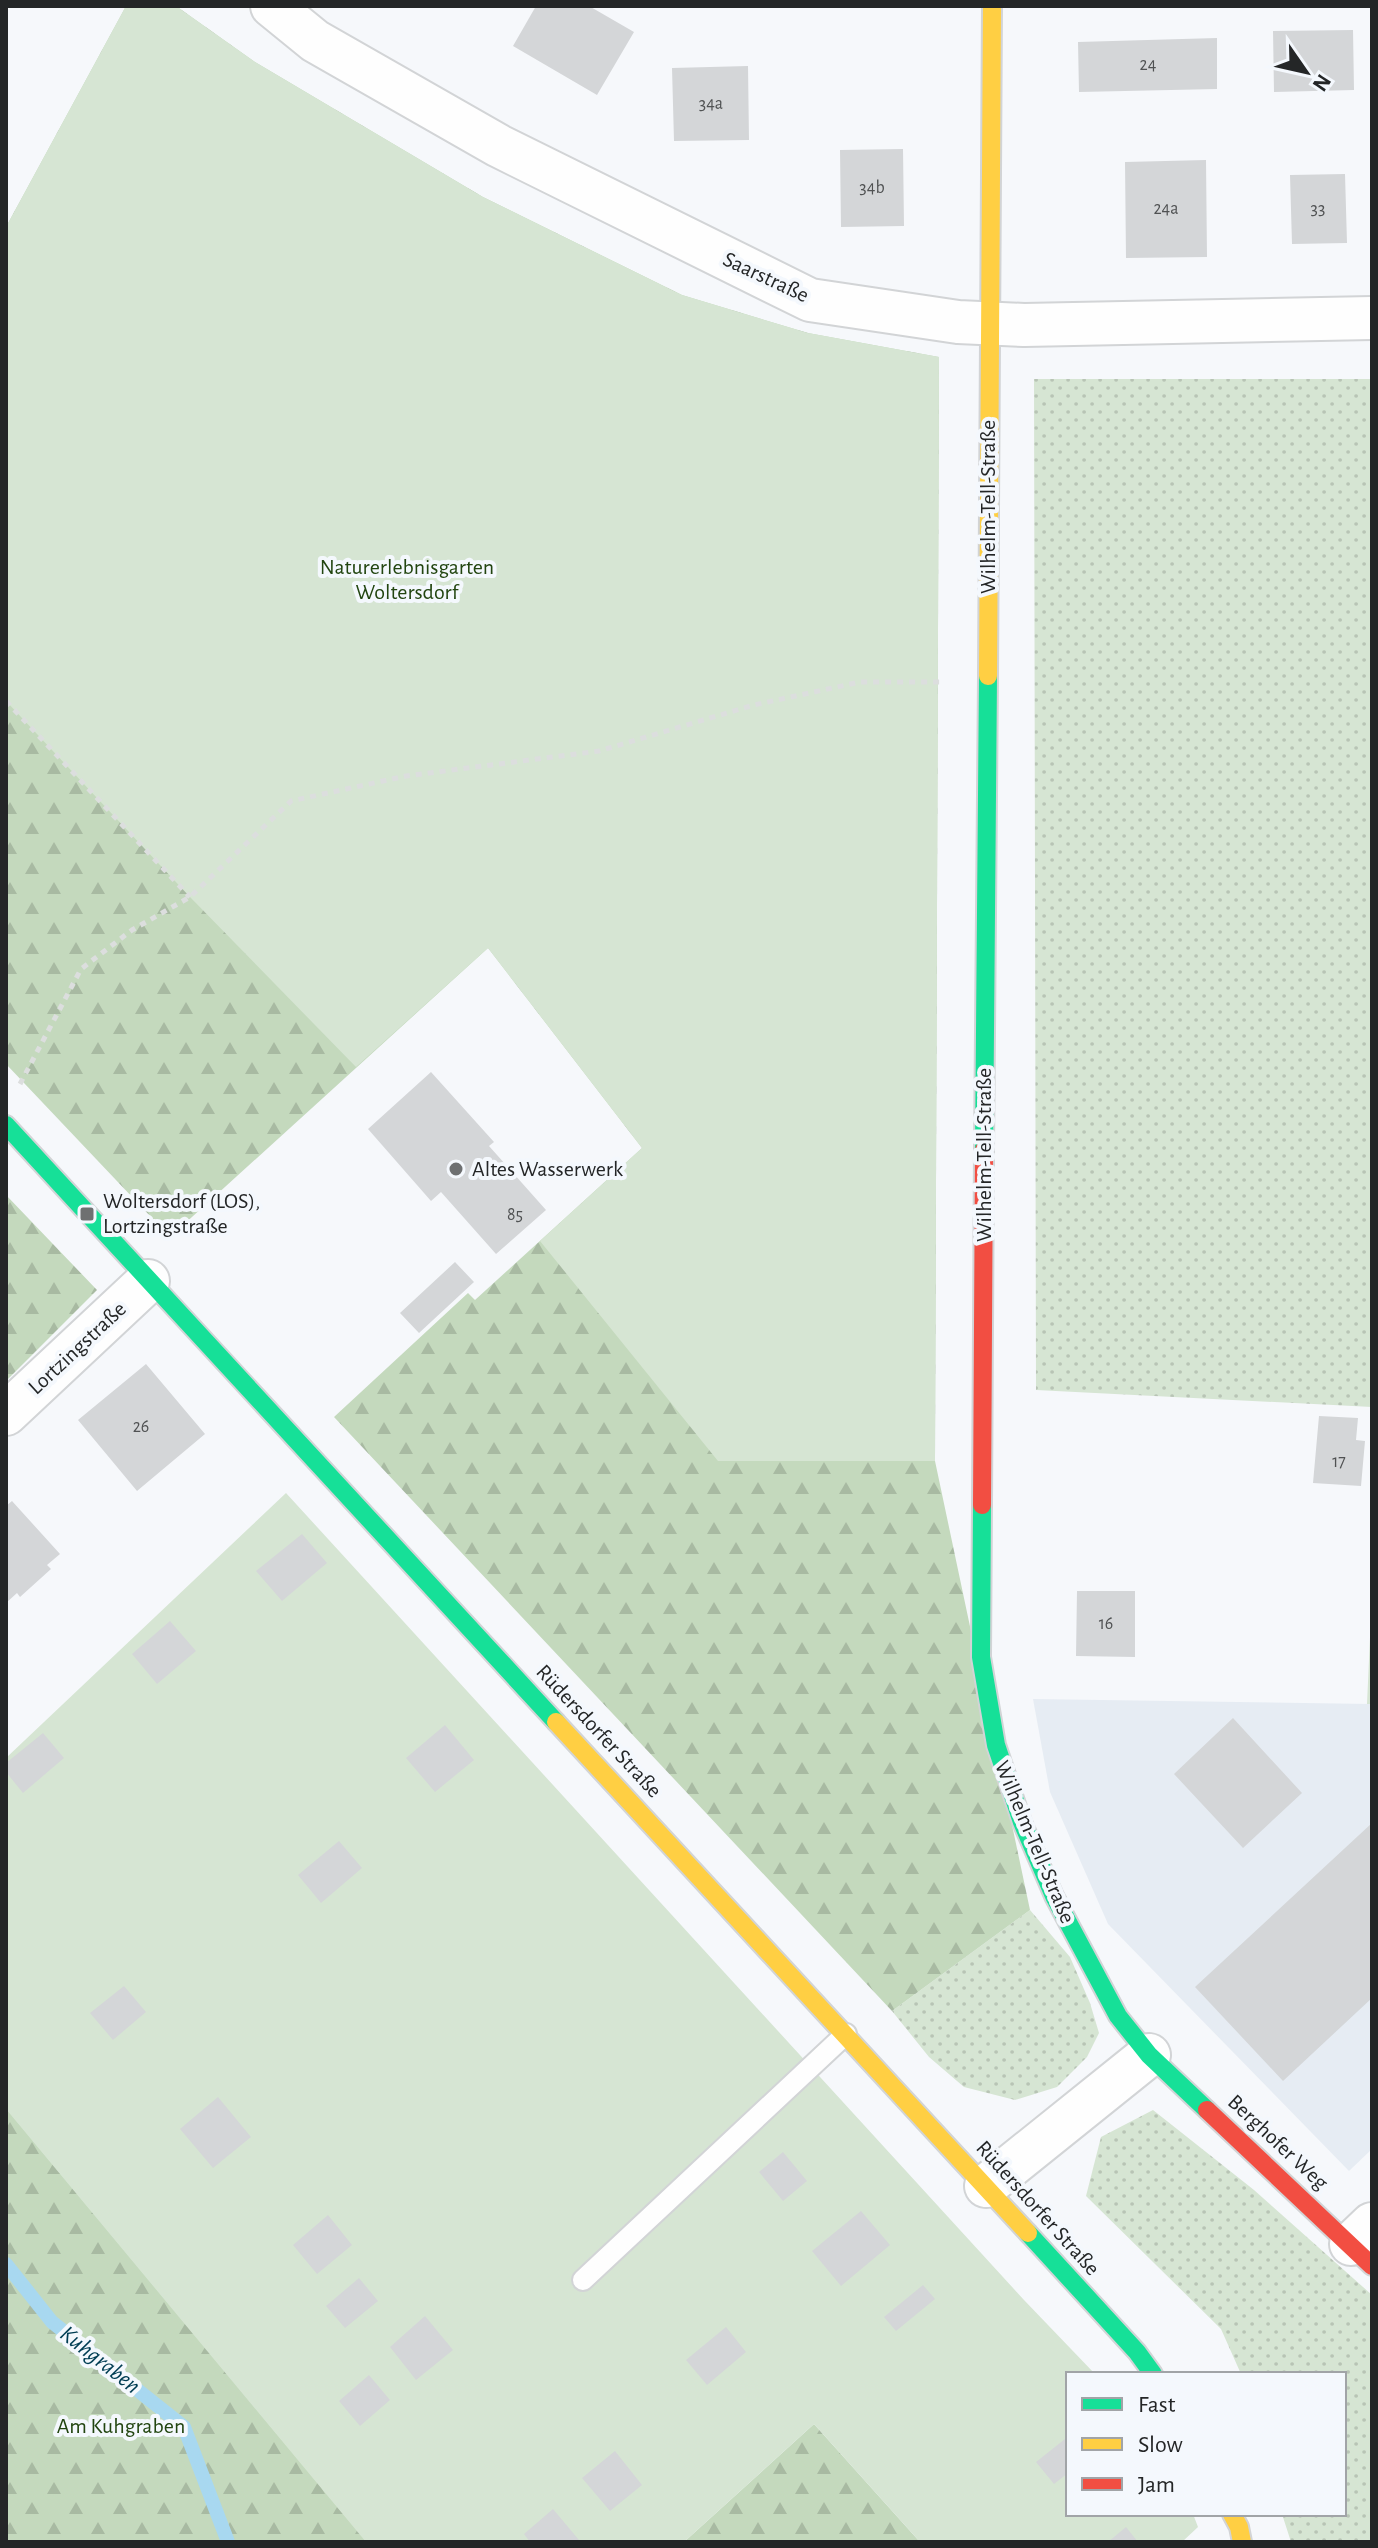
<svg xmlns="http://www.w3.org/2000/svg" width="1378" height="2548" viewBox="0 0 1378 2548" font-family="'Alegreya Sans',sans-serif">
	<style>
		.built { fill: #e6ecf3 }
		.grass { fill: url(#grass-dots) }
		.forest { fill: url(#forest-firs) }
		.garden { fill: #d6e5d3 }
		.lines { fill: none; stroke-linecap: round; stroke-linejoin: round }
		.stream { stroke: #a8d8f0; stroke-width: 14 }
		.building { fill: #d4d6d8 }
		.lane-casing { stroke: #d2d4d6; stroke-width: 24 }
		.street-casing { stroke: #d2d4d6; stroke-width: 46 }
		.fast-casing { stroke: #d2d4d6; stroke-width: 22 }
		.slow-casing { stroke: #d2d4d6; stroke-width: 22 }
		.jam-casing { stroke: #d2d4d6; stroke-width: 22 }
		.path { stroke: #dcdede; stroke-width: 5; stroke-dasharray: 6 6; stroke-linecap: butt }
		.lane { stroke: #fefefe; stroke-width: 20 }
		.street { stroke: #fefefe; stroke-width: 42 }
		.fast { stroke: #16e098; stroke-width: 18 }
		.slow { stroke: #ffcf43; stroke-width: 18 }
		.jam { stroke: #f24e42; stroke-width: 18 }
		.poi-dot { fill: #6e7071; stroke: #f4f8fd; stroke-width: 3 }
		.labels { text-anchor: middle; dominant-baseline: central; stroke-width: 8; stroke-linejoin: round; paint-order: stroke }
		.number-label { font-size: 18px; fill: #505253 }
		.street-label { font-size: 22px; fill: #242627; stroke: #f4f8fd }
		.park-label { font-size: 22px; fill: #224510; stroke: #f4f8fd }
		.poi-label { font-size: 22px; fill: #242627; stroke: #f4f8fd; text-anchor: start }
		.water-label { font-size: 24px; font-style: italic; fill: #003d53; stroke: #f4f8fd }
	</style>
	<defs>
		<pattern id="grass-dots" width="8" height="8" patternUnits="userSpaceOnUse" patternTransform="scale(2)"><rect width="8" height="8" fill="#d6e5d3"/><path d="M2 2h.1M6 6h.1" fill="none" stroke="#b8c4b5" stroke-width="1.8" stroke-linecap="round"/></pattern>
		<pattern id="forest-firs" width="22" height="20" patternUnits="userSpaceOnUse" patternTransform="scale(2)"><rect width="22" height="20" fill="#c4d9bd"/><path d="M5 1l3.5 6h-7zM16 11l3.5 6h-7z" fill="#a8baa2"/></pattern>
	</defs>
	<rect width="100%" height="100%" fill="#f6f8fb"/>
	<!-- built -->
	<path class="built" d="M1033,1699L1372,1704V2149L1349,2171L1108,1924L1050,1792Z"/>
	<!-- grass -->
	<path class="grass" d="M1034,379H1372V1407L1036,1390Z
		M1372,1593V1704H1367Z
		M1030,1910L1070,1957L1090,2003L1099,2033L1087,2057L1057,2087L1015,2100L964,2087L929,2057L892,2011Z
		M1153,2110L1254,2190L1372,2295V2542H1291L1282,2514H1344V2374H1241L1221,2329L1086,2196L1101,2137Z"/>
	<!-- forest -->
	<path class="forest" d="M126,6H176L255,62L483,197L682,295L808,333L939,357L935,1461L1030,1910L892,2011L334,1417L468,1293L475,1300L642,1148L488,948L170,1237L6,1064V227Z
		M6,1195L97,1290L6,1381Z
		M6,2108L367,2542H6Z
		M814,2424L920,2542H684Z"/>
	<!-- garden -->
	<path class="garden" d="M126,6H176L255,62L483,197L682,295L808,333L939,357L935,1461H718L540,1241L642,1148L488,948L356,1067L190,897L6,701V227Z
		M286,1493L1024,2300L1095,2374H1068V2514H1193L1198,2527L1182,2542H920L814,2424L684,2542H366L6,2109V1758Z"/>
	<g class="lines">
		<!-- stream -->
		<path class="stream" d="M6,2264L52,2322L184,2427L228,2542"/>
	</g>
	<!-- building -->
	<path class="building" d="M536,6H589L634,32L597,95L513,46Z
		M1353,30L1354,90L1274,92L1273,31Z
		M1217,38V89L1079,92L1078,42Z
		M748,66L749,140L674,141L672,68Z
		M903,149L904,226L841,227L840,150Z
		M1206,160L1207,257L1126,258L1125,162Z
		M1345,174L1347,243L1292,244L1290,175Z
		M431,1072L494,1142L489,1146L546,1210L496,1254L441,1192L431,1201L368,1129Z
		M455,1262L474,1282L419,1333L400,1313Z
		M146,1364L205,1434L137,1491L78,1420Z
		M1319,1416L1358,1418L1356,1440L1365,1441L1361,1486L1313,1483Z
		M12,1501L60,1554L47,1565L51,1569L20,1597L17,1593L6,1603V1506Z
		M302,1534L327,1563L282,1601L256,1571Z
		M1077,1591H1135V1657L1076,1656Z
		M170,1621L196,1651L157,1684L132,1654Z
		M1233,1718L1302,1793L1243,1848L1174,1774Z
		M445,1725L474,1760L435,1792L406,1758Z
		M43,1733L64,1758L23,1793L6,1772V1763Z
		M1372,1823V1998L1283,2081L1195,1987Z
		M339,1841L362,1868L321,1903L298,1875Z
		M124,1986L146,2012L113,2040L90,2013Z
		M218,2097L251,2137L213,2168L180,2129Z
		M783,2152L807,2181L783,2201L759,2172Z
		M861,2211L890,2245L841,2286L812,2251Z
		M328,2215L352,2245L317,2274L293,2245Z
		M359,2278L378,2301L345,2328L326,2306Z
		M923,2285L935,2299L896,2331L884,2317Z
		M425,2316L453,2350L416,2380L390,2347Z
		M726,2327L746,2352L707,2385L686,2360Z
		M369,2375L390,2400L360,2426L339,2401Z
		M1065,2439L1068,2443V2473L1054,2484L1036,2462Z
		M615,2451L642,2485L610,2511L582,2478Z
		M553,2509L579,2540L576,2542H530L524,2534Z
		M1126,2527L1138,2542H1108Z"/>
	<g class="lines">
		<!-- lane casing -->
		<g class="lane-casing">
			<path id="lane" d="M583,2280L846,2034"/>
		</g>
		<!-- street casing -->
		<g class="street-casing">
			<path id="street" d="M272,6L315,41L499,146L810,300L958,322L1024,325L1372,318
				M6,1414L148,1281
				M986,2186L1149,2055
				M1351,2244L1372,2224"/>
		</g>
		<!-- fast casing -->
		<g class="fast-casing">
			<path id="fast" d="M6,1125L556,1722
				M984,1150L988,676
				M982,1505L981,1657L996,1745L1022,1822L1054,1896L1118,2016L1149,2055L1207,2110
				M1028,2233L1137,2352L1153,2374"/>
		</g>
		<!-- slow casing -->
		<g class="slow-casing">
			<path id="slow" d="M988,676L992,6
				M556,1722L1028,2233
				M1232,2514L1239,2527L1242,2542"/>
		</g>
		<!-- jam casing -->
		<g class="jam-casing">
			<path id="jam" d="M982,1505L984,1150
				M1207,2110L1372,2266"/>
		</g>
		<!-- path -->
		<path class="path" d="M6,701L190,897
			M20,1084L81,969L132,930L190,897L291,801L406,776L599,751L754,705L860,682H943"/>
		<!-- lane -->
		<use href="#lane" class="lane"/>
		<!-- street -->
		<use href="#street" class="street"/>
		<!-- fast -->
		<use href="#fast" class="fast"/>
		<!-- slow -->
		<use href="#slow" class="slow"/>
		<!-- jam -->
		<use href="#jam" class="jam"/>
	</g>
	<!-- markers -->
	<g class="poi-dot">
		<circle cx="456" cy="1169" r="8"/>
		<rect x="79" y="1206" width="16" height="16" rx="4"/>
	</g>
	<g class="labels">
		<!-- number labels -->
		<g class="number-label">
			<text x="1148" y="65">24</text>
			<text x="711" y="104">34a</text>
			<text x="872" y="188">34b</text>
			<text x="1166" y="209">24a</text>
			<text x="1318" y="209">33</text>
			<text x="515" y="1215">85</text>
			<text x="141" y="1427">26</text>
			<text x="1339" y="1462">17</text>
			<text x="1106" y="1624">16</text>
		</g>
		<!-- street labels -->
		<g class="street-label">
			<text transform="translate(766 277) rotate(25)">Saarstraße</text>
			<text transform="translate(988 507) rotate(-90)">Wilhelm-Tell-Straße</text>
			<text transform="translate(984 1155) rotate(-90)">Wilhelm-Tell-Straße</text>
			<text transform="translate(77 1348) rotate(-43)">Lortzingstraße</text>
			<text transform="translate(599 1731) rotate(47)">Rüdersdorfer Straße</text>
			<text transform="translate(1035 1842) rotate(67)">Wilhelm-Tell-Straße</text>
			<text transform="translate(1278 2142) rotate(43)">Berghofer Weg</text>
			<text transform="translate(1038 2208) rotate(48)">Rüdersdorfer Straße</text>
		</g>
		<!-- park labels -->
		<g class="park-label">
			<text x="407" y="567">Naturerlebnisgarten<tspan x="407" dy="25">Woltersdorf</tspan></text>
			<text x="121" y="2426">Am Kuhgraben</text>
		</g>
		<!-- poi labels -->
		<g class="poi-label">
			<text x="472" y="1169">Altes Wasserwerk</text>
			<text x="103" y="1201">Woltersdorf (LOS),<tspan x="103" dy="25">Lortzingstraße</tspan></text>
		</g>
		<!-- water labels -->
		<g class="water-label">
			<text transform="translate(100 2360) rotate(38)">Kuhgraben</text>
		</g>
	</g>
	<!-- border -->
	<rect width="1378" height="2548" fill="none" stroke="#242627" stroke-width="16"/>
	<!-- legend -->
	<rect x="1066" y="2372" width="280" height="144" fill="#f4f8fd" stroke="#a1a4a7" stroke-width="2"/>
	<rect x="1082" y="2398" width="40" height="12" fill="#16e098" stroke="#a1a4a7" stroke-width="2"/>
	<text x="1138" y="2412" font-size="24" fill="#242627">Fast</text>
	<rect x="1082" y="2438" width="40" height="12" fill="#ffcf43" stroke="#a1a4a7" stroke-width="2"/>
	<text x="1138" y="2452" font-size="24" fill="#242627">Slow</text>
	<rect x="1082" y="2478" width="40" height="12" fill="#f24e42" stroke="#a1a4a7" stroke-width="2"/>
	<text x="1138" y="2492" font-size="24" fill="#242627">Jam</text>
	<!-- north arrow -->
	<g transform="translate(1306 72) rotate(124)" stroke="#f4f8fd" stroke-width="6" paint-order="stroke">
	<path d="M0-6L14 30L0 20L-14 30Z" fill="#242627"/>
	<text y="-12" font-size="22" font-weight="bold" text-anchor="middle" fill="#242627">N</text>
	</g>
</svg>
